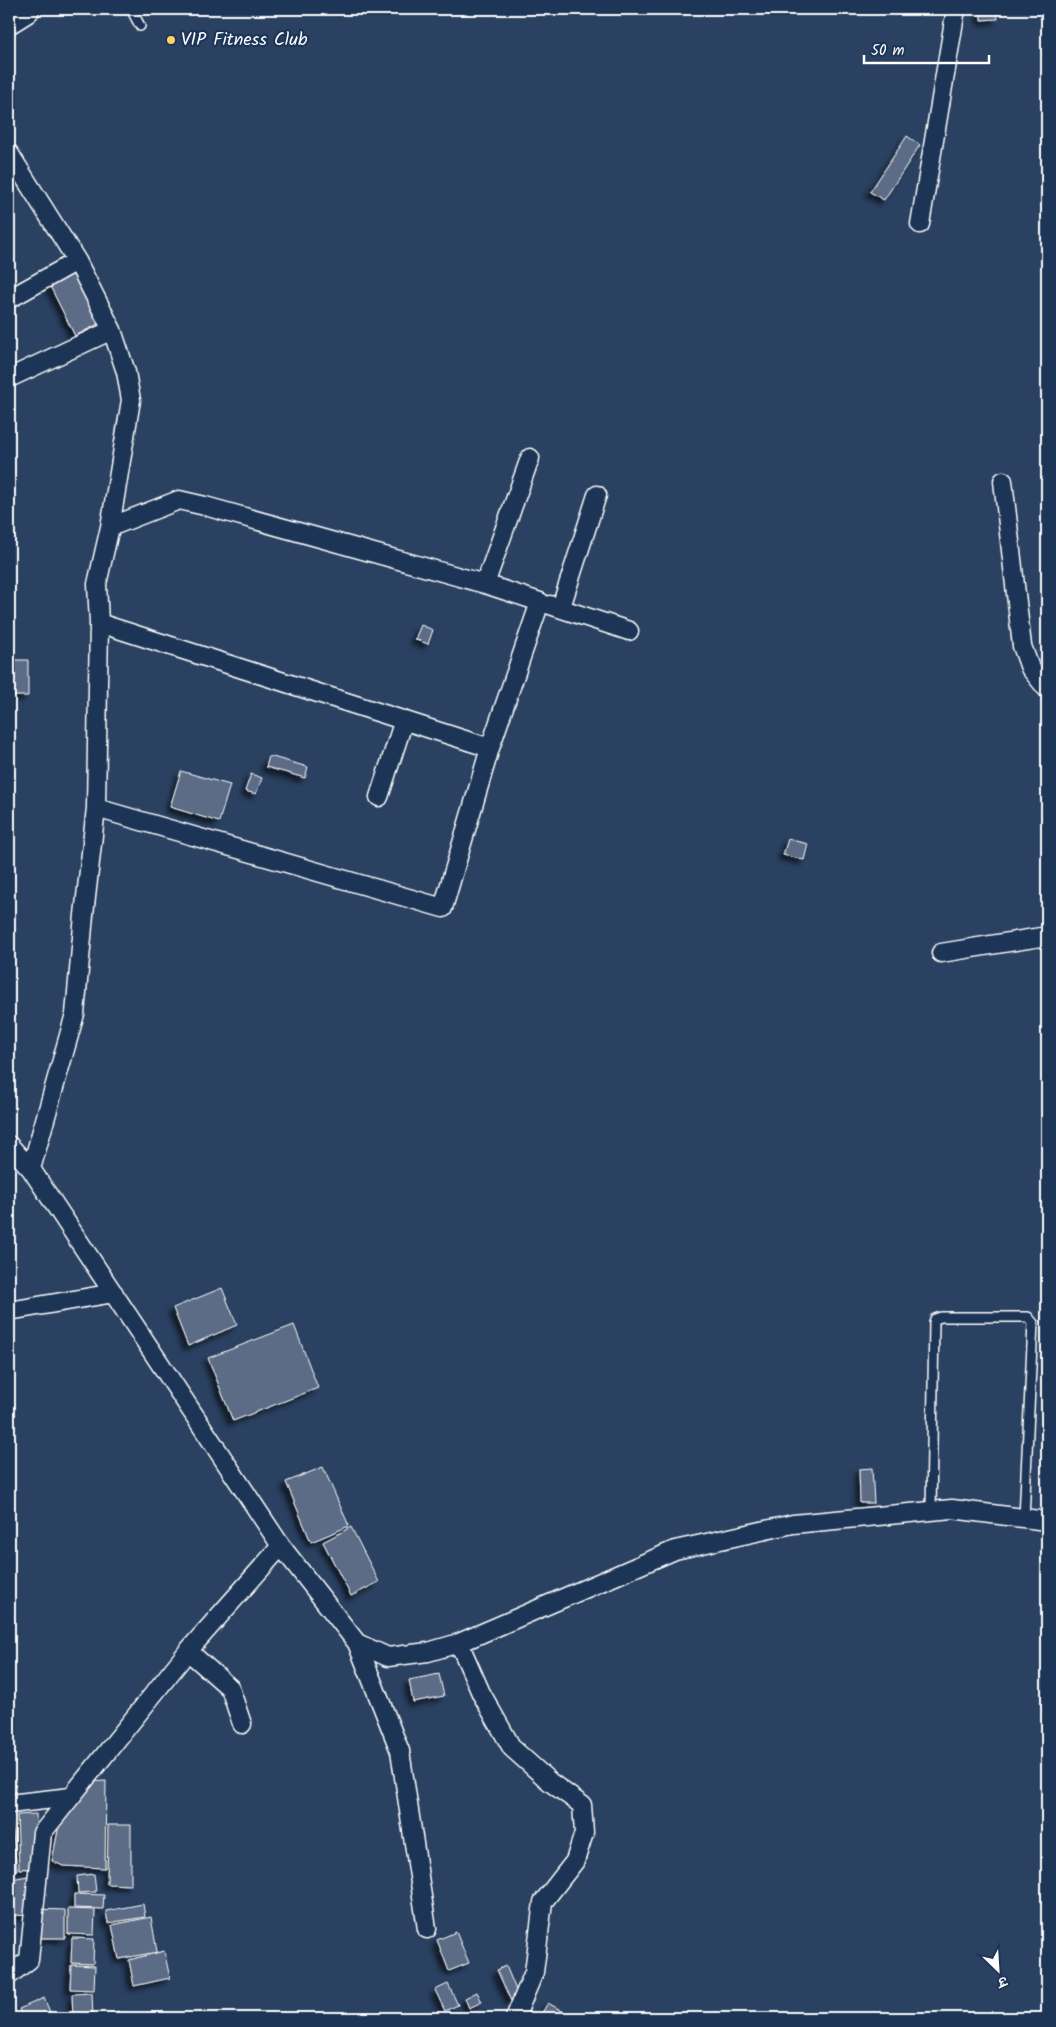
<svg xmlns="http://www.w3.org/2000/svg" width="1056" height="2027" viewBox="0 0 1056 2027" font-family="Kalam,'Playpen Sans Deva',sans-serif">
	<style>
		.building { fill: #5b6c86; stroke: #fff; filter: url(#shadow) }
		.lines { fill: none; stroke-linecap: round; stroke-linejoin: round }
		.service-casing { stroke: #fff; stroke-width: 12 }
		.minor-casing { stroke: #fff; stroke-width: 21 }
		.primary-casing { stroke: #fff; stroke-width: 31 }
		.service { stroke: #1d3557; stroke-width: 9 }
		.minor { stroke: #1d3557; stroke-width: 18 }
		.primary { stroke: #1d3557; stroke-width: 28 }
		.poi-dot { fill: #ffd166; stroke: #1d3557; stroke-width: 2 }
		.labels { text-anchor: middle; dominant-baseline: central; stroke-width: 4.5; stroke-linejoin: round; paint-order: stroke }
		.poi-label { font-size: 18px; fill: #fff; stroke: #1d3557; text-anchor: start }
	</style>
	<defs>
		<filter id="shadow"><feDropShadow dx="-4.5" dy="4.5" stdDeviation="2.5" flood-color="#0009"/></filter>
	</defs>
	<rect width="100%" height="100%" fill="#2a4161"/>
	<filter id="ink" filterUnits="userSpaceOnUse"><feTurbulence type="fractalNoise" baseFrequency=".02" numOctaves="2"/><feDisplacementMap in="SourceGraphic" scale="10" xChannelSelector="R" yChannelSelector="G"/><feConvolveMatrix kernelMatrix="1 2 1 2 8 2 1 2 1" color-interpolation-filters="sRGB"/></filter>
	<g filter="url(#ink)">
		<!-- building -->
		<path class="building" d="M981,9H997L998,19L981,20Z
			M907,136L920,145L884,200L870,192Z
			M77,270L102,322L75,336L49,284Z
			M421,625L433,630L428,644L415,639Z
			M10,660H28V696H10Z
			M269,756L308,767L305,778L266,767Z
			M181,771L230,785L219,822L170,807Z
			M251,774L262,778L256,794L245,791Z
			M788,839L808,844L804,860L783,855Z
			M222,1288L237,1325L188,1346L173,1308Z
			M294,1325L318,1388L233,1421L208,1358Z
			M323,1467L349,1526L311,1542L286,1482Z
			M872,1468L874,1503H860L859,1469Z
			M351,1527L379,1582L351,1596L323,1542Z
			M439,1674L444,1696L413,1702L409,1680Z
			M106,1781L105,1868L63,1866L52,1861L61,1815L85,1782Z
			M36,1814L38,1868L19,1869L17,1815Z
			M11,1816L17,1870L9,1871V1817Z
			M108,1825H131V1885L107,1884Z
			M94,1874L96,1892L78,1893L77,1876Z
			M34,1875L31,1916L14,1915L11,1879Z
			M74,1894L104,1895L103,1909L74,1908Z
			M143,1904L145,1917L108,1923L106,1911Z
			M34,1909L65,1910V1938H34Z
			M68,1909L95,1910L94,1935L68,1934Z
			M151,1917L157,1952L119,1959L112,1925Z
			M456,1932L469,1963L449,1971L437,1940Z
			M72,1938L94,1939L93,1964L71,1963Z
			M164,1951L170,1978L134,1986L129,1960Z
			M71,1965L95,1966L94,1990L70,1989Z
			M506,1966L519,1997L511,2001L497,1970Z
			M448,1984L458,2005L445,2011L435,1990Z
			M477,1992L482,2002L469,2008L465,1998Z
			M92,1993L93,2018H73L72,1994Z
			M44,1998L50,2012L36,2018H23L19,2009Z
			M548,2003L566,2013L563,2018H543L540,2016Z
			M118,2011L123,2018H104Z"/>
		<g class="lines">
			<!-- service casing -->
			<g class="service-casing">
				<path id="service" d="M131,9L140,26
					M931,1511L934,1322L935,1319L941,1317H1028L1033,1323L1024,1518"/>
			</g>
			<!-- minor casing -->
			<g class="minor-casing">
				<path id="minor" d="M9,153L77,261L112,330L126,372L131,400L110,527L97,584L99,623L96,808L84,915L75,1014L31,1169
					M920,224L956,9
					M9,299L77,261
					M9,378L112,330
					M1003,481L1022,646L1030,668L1047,689
					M485,584L530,458
					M550,605L629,631
					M561,607L597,495
					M99,623L490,748
					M379,797L404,720
					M96,808L443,908L490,748L540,602L485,584L205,506L179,500L110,527
					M941,953L1047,936
					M9,1145L31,1169L281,1546L357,1643L388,1657L428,1652L459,1643L675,1550L793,1524L952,1509L1047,1521
					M9,1311L114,1293
					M357,1643L400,1751L427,1929
					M459,1643L481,1693L512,1748L550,1782L582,1805L584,1833L575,1861L543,1902L534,1972L515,2018
					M188,1651L230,1688L242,1724
					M9,1804L71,1797
					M9,1975L29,1960L42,1833L188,1651L281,1546"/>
			</g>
			<!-- primary casing -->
			<g class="primary-casing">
				<path id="primary" d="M9,19L25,9"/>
			</g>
			<!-- service -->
			<use href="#service" class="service"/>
			<!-- minor -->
			<use href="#minor" class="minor"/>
			<!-- primary -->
			<use href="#primary" class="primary"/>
		</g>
	</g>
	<!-- markers -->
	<circle class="poi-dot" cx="171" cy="40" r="5"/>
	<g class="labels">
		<!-- poi labels -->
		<g class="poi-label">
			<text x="181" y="40">VIP Fitness Club</text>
		</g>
	</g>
	<!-- margin -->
	<rect width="1056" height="2027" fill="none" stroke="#1d3557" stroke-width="30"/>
	<rect x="15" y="15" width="1026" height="1997" fill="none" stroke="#fff" stroke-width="2" filter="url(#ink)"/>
	<!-- north arrow -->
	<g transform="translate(998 1970) rotate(155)" stroke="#1d3557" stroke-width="4" paint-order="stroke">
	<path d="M0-4L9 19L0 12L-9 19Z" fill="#ffffff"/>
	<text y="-8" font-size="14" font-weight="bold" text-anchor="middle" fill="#ffffff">उ</text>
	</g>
	<!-- scale -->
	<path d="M864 55v8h125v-8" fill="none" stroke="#ffffff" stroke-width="2.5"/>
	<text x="871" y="55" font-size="15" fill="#ffffff" stroke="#1d3557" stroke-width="4" paint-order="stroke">50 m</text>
</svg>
